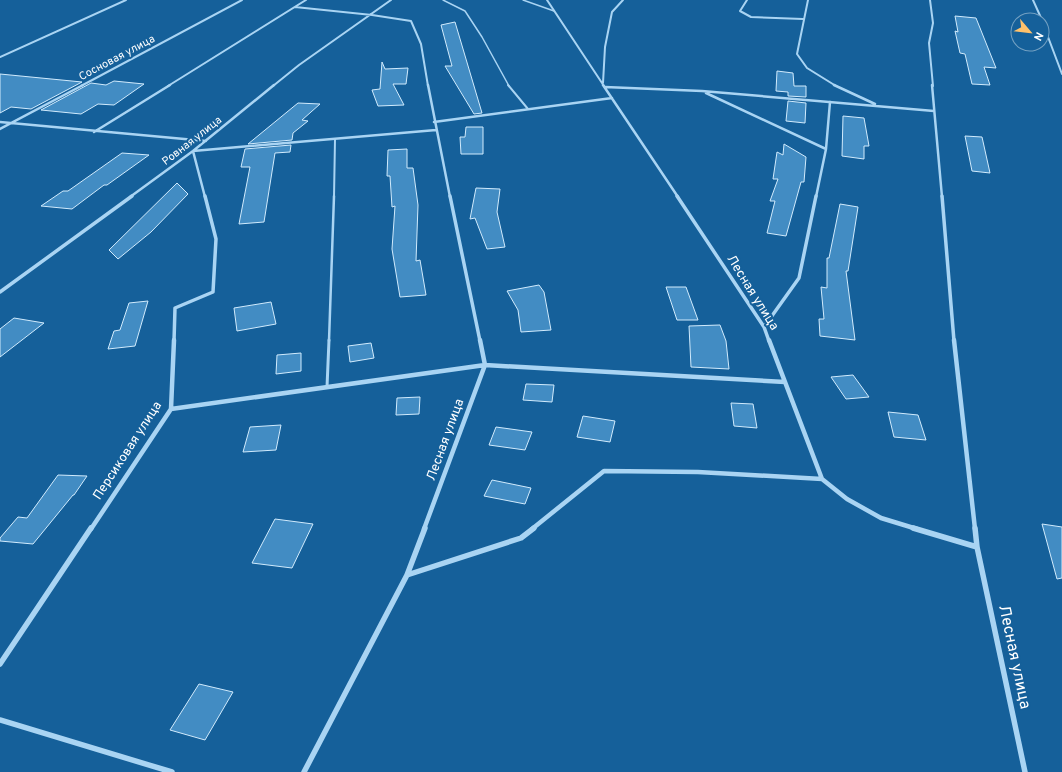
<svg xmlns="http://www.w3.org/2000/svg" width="1062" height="772" viewBox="0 0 1062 772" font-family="Overpass,sans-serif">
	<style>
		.building { fill: #428cc3; stroke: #d1ebfd }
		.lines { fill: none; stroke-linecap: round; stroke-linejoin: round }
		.service-far3 { stroke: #a9d4f3; stroke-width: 1.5 }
		.service-far2 { stroke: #a9d4f3; stroke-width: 2 }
		.service-far1 { stroke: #a9d4f3; stroke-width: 2.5 }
		.service { stroke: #a9d4f3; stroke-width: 3 }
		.minor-far4 { stroke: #a9d4f3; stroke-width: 2 }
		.minor-far3 { stroke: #a9d4f3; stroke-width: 2.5 }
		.minor-far2 { stroke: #a9d4f3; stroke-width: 3.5 }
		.minor-far1 { stroke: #a9d4f3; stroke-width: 4.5 }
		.minor { stroke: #a9d4f3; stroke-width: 5.5 }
		.labels { text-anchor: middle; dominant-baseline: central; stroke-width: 4; stroke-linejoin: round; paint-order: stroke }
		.far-street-label { font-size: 11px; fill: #fff; stroke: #15609a }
		.street-label { font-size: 13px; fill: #fff; stroke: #15609a }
		.near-street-label { font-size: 16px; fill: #fff; stroke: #15609a }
	</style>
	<rect width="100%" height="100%" fill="#15609a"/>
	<!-- building -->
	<path class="building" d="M955,16L976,18L996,68L984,67L990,85L972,84L965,54L960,53L955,31L958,32Z
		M455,22L482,113L474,114L445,66H452L441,25Z
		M382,62L385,69L408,68L406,84H393L404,105L378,106L372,90L380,89Z
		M777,71L793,73L794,86H806V97L788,96V92L776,91Z
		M0,74L82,82L31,109L11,107L0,113Z
		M114,81L144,84L114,105L98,104L81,114L41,110L91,83L106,85Z
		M788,101L806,103L805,123L786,121Z
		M298,103L320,104L302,120L308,121L293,133L292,140L248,144Z
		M843,116L864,118L869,146H864V159L842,156Z
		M466,127H483V154H461L460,137H465Z
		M965,136L982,137L990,173L972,171Z
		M784,144L806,157L804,182H801L786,236L767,233L775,201H770L778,179H773L777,152L783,155Z
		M291,145L290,152L275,153L264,222L239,224L250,167H241L245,149Z
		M407,149V168H413L418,205L416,261L420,260L426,295L400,297L392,249L395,206L392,207L390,176H387L388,150Z
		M122,153L149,155L107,185H104L72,209L41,206L63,191H68Z
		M177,183L188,194L151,232L118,259L109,250Z
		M476,188L500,189L497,212L505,247L487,249L475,218L470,219Z
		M840,204L858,207L848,271H846L855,340L820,336L819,319H824L821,287L827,288V258H829Z
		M539,285L544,292L551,330L521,332L518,310L507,291Z
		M666,287H686L698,320H677Z
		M148,301L135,346L108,349L114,331L120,330L129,303Z
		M271,302L276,324L237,331L234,308Z
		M14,318L44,323L0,357V329Z
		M720,325L726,341L729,369L691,367L689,326Z
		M371,343L374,358L350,362L348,346Z
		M301,353V371L276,374L277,355Z
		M853,375L869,397L846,399L831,377Z
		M526,384L554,385L552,402L523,400Z
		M420,397L419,414L396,415L397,398Z
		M731,403L753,404L757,428L734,426Z
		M888,412L918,415L926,440L894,437Z
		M583,416L615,421L610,442L577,437Z
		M281,425L276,450L243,452L250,427Z
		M496,427L532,432L525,450L489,445Z
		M58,475L87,476L74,495H73L33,544L0,541V538L18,517L27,518Z
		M492,480L531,488L525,504L484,496Z
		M275,519L313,524L292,568L252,563Z
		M1042,524L1062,527V578L1057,579Z
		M199,684L233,692L205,740L170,730Z"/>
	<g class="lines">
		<!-- service-far3 -->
		<path class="service-far3" d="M443,0L465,11L482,37L509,86
			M523,0L554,11"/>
		<!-- service-far2 -->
		<path class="service-far2" d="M508,85L528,109
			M334,197L335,139"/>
		<!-- service-far1 -->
		<path class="service-far1" d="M329,341L334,196"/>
		<!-- service -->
		<path class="service" d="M327,387L329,340"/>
		<!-- minor-far4 -->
		<path class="minor-far4" d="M547,0L604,86
			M747,0L740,11L751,17L803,19
			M808,0L797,54L807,68L836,86
			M930,0L933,23L929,43L933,86
			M1033,0L1042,20
			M295,7L372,15L411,21L421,44L428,86
			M1042,21L1062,74
			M0,57L126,0
			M603,83L605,47L612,12L623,0
			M81,86L242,0
			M168,86L306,0
			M273,86L299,65L391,0"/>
		<!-- minor-far3 -->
		<path class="minor-far3" d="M428,85L450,197
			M603,85L678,197
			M834,85L875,104
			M932,85L942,197
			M605,87L702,91L934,111
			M706,93L826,149
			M0,122L206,141
			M434,122L612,98
			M0,129L83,85
			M94,132L170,85
			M130,197L193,151L274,85
			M205,197L193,151L436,130
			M816,197L826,149L830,102"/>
		<!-- minor-far2 -->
		<path class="minor-far2" d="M450,196L480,341
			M677,196L764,327L769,341
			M942,196L954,341
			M0,292L132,196
			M764,327L799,278L816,196
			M174,341L175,308L213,292L216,239L205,196"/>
		<!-- minor-far1 -->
		<path class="minor-far1" d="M769,340L822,479L847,499L881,518L917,529
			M954,340L975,529
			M171,409L485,365L785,382
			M91,529L171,409L174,340
			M424,529L485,365L480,340
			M532,529L604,471L698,472L822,479"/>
		<!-- minor -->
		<path class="minor" d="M913,528L977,547
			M975,528L977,547L1025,772
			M407,575L425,528
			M0,664L91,528
			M0,720L172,772
			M304,772L407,575L521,538L534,528"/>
	</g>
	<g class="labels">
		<!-- far-street labels -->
		<g class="far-street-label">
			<text transform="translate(117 58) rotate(-28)">Сосновая улица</text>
			<text transform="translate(192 141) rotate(-38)">Ровная улица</text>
		</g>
		<!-- street labels -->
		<g class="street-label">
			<text transform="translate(752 293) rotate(58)">Лесная улица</text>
			<text transform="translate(446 440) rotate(-70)">Лесная улица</text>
			<text transform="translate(128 451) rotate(-57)">Персиковая улица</text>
		</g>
		<!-- near-street labels -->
		<g class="near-street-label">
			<text transform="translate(1014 657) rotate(78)">Лесная улица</text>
		</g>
	</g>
	<!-- north arrow -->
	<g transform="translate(1030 32) rotate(118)"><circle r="19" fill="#15609a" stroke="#73a0c2"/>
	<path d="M0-3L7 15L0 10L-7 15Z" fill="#ffc16b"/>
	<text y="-6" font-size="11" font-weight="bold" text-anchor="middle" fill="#ffffff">N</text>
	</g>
</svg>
